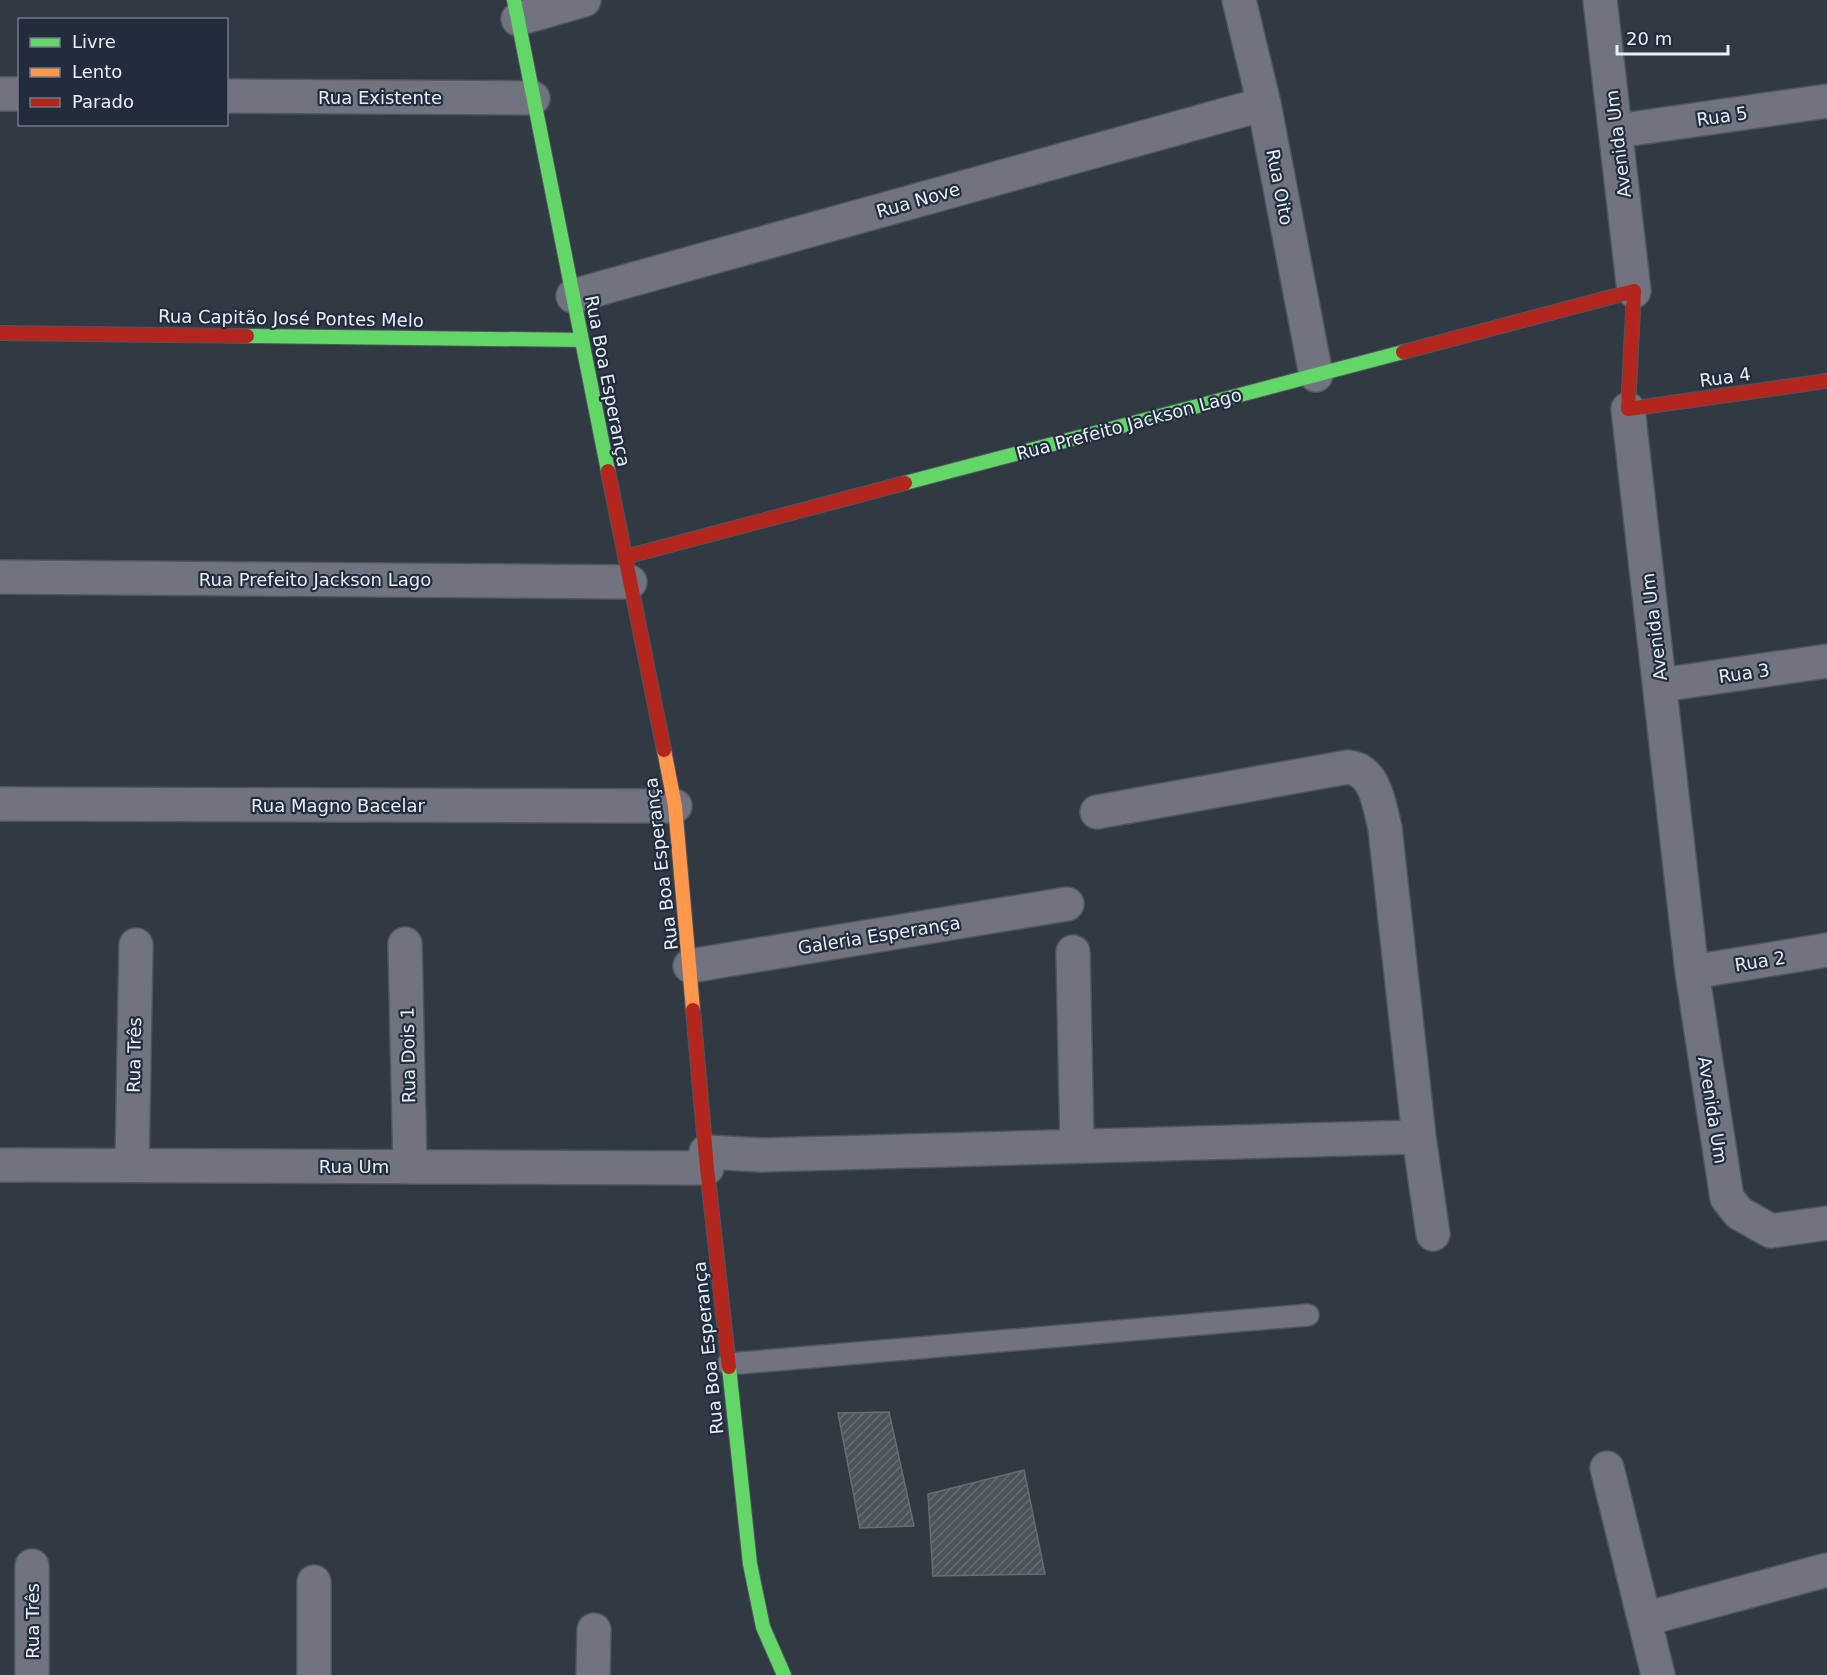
<svg xmlns="http://www.w3.org/2000/svg" width="1827" height="1675" viewBox="0 0 1827 1675" font-family="'DejaVu Sans',sans-serif">
	<style>
		.building { fill: url(#building-hatch); stroke: #666e75; stroke-width: 1.5 }
		.lines { fill: none; stroke-linecap: round; stroke-linejoin: round }
		.lane-casing { stroke: #50565e; stroke-width: 24 }
		.street-casing { stroke: #50565e; stroke-width: 36 }
		.fast-casing { stroke: #50565e; stroke-width: 16 }
		.slow-casing { stroke: #50565e; stroke-width: 16 }
		.jam-casing { stroke: #50565e; stroke-width: 16 }
		.lane { stroke: #71747e; stroke-width: 21 }
		.street { stroke: #71747e; stroke-width: 33 }
		.fast { stroke: #63d668; stroke-width: 14 }
		.slow { stroke: #ff974d; stroke-width: 14 }
		.jam { stroke: #b3261e; stroke-width: 14 }
		.labels { text-anchor: middle; dominant-baseline: central; stroke-width: 4.5; stroke-linejoin: round; paint-order: stroke }
		.street-label { font-size: 18px; fill: #e7eff9; stroke: #212d3d }
	</style>
	<defs>
		<pattern id="building-hatch" width="6" height="6" patternUnits="userSpaceOnUse" patternTransform="scale(1.5)"><rect width="6" height="6" fill="#4c545a"/><path d="M-1 1l2-2M0 6l6-6M5 7l2-2" fill="none" stroke="#666d72"/></pattern>
	</defs>
	<rect width="100%" height="100%" fill="#313942"/>
	<!-- building -->
	<path class="building" d="M889,1412L914,1526L860,1528L838,1413Z
		M1024,1470L1045,1574L933,1576L928,1494Z"/>
	<g class="lines">
		<!-- lane casing -->
		<g class="lane-casing">
			<path id="lane" d="M728,1364L1308,1315"/>
		</g>
		<!-- street casing -->
		<g class="street-casing">
			<path id="street" d="M1239,0L1264,104L1316,375
				M1600,0L1634,291
				M518,19L584,0
				M0,94H20
				M226,96L533,98
				M1617,131L1827,101
				M573,296L1264,104
				M1628,409L1692,972L1727,1198L1739,1213L1771,1231L1827,1223
				M0,577L630,582
				M1661,685L1827,661
				M0,804L675,806
				M1097,812L1348,767C1376,770 1379,805 1385,828L1419,1137L1433,1234
				M405,944L410,1167
				M1073,952L1077,1145
				M690,966L1067,904
				M1692,972L1827,950
				M706,1152L761,1155L1419,1137
				M0,1165L707,1168
				M132,1165L136,945
				M1607,1468L1658,1675
				M32,1566V1675
				M1645,1619L1827,1570
				M314,1675V1582
				M593,1675L594,1630"/>
		</g>
		<!-- fast casing -->
		<g class="fast-casing">
			<path id="fast" d="M514,0L608,471
				M247,336L582,340
				M905,483L1403,352
				M729,1367L750,1564L763,1627L784,1675"/>
		</g>
		<!-- slow casing -->
		<g class="slow-casing">
			<path id="slow" d="M664,750L675,806L693,1010"/>
		</g>
		<!-- jam casing -->
		<g class="jam-casing">
			<path id="jam" d="M0,333L247,336
				M1403,352L1634,291L1628,409L1827,381
				M608,471L664,750
				M625,557L905,483
				M693,1010L707,1168L729,1367"/>
		</g>
		<!-- lane -->
		<use href="#lane" class="lane"/>
		<!-- street -->
		<use href="#street" class="street"/>
		<!-- fast -->
		<use href="#fast" class="fast"/>
		<!-- slow -->
		<use href="#slow" class="slow"/>
		<!-- jam -->
		<use href="#jam" class="jam"/>
	</g>
	<g class="labels">
		<!-- street labels -->
		<g class="street-label">
			<text x="380" y="97">Rua Existente</text>
			<text transform="translate(1722 116) rotate(-8)">Rua 5</text>
			<text transform="translate(1618 144) rotate(-97)">Avenida Um</text>
			<text transform="translate(1280 187) rotate(79)">Rua Oito</text>
			<text transform="translate(918 200) rotate(-16)">Rua Nove</text>
			<text transform="translate(291 318) rotate(1)">Rua Capitão José Pontes Melo</text>
			<text transform="translate(1725 377) rotate(-8)">Rua 4</text>
			<text transform="translate(608 381) rotate(79)">Rua Boa Esperança</text>
			<text transform="translate(1129 424) rotate(-15)">Rua Prefeito Jackson Lago</text>
			<text x="315" y="579">Rua Prefeito Jackson Lago</text>
			<text transform="translate(1654 627) rotate(-97)">Avenida Um</text>
			<text transform="translate(1744 673) rotate(-8)">Rua 3</text>
			<text x="338" y="805">Rua Magno Bacelar</text>
			<text transform="translate(661 864) rotate(-97)">Rua Boa Esperança</text>
			<text transform="translate(879 935) rotate(-9)">Galeria Esperança</text>
			<text transform="translate(1760 961) rotate(-9)">Rua 2</text>
			<text transform="translate(134 1055) rotate(-89)">Rua Três</text>
			<text transform="translate(408 1055) rotate(-91)">Rua Dois 1</text>
			<text transform="translate(1713 1110) rotate(81)">Avenida Um</text>
			<text x="354" y="1166">Rua Um</text>
			<text transform="translate(708 1348) rotate(-96)">Rua Boa Esperança</text>
			<text transform="translate(32 1621) rotate(-90)">Rua Três</text>
		</g>
	</g>
	<!-- legend -->
	<rect x="18" y="18" width="210" height="108" fill="#212d3d" stroke="#707b88" stroke-width="1.5"/>
	<rect x="30" y="38" width="30" height="9" fill="#63d668" stroke="#707b88" stroke-width="1.5"/>
	<text x="72" y="48" font-size="18" fill="#e7eff9">Livre</text>
	<rect x="30" y="68" width="30" height="9" fill="#ff974d" stroke="#707b88" stroke-width="1.5"/>
	<text x="72" y="78" font-size="18" fill="#e7eff9">Lento</text>
	<rect x="30" y="98" width="30" height="9" fill="#b3261e" stroke="#707b88" stroke-width="1.5"/>
	<text x="72" y="108" font-size="18" fill="#e7eff9">Parado</text>
	<!-- scale -->
	<path d="M1617 45v9h111v-9" fill="none" stroke="#e7eff9" stroke-width="3"/>
	<text x="1626" y="45" font-size="18" fill="#e7eff9" stroke="#212d3d" stroke-width="4.5" paint-order="stroke">20 m</text>
</svg>
